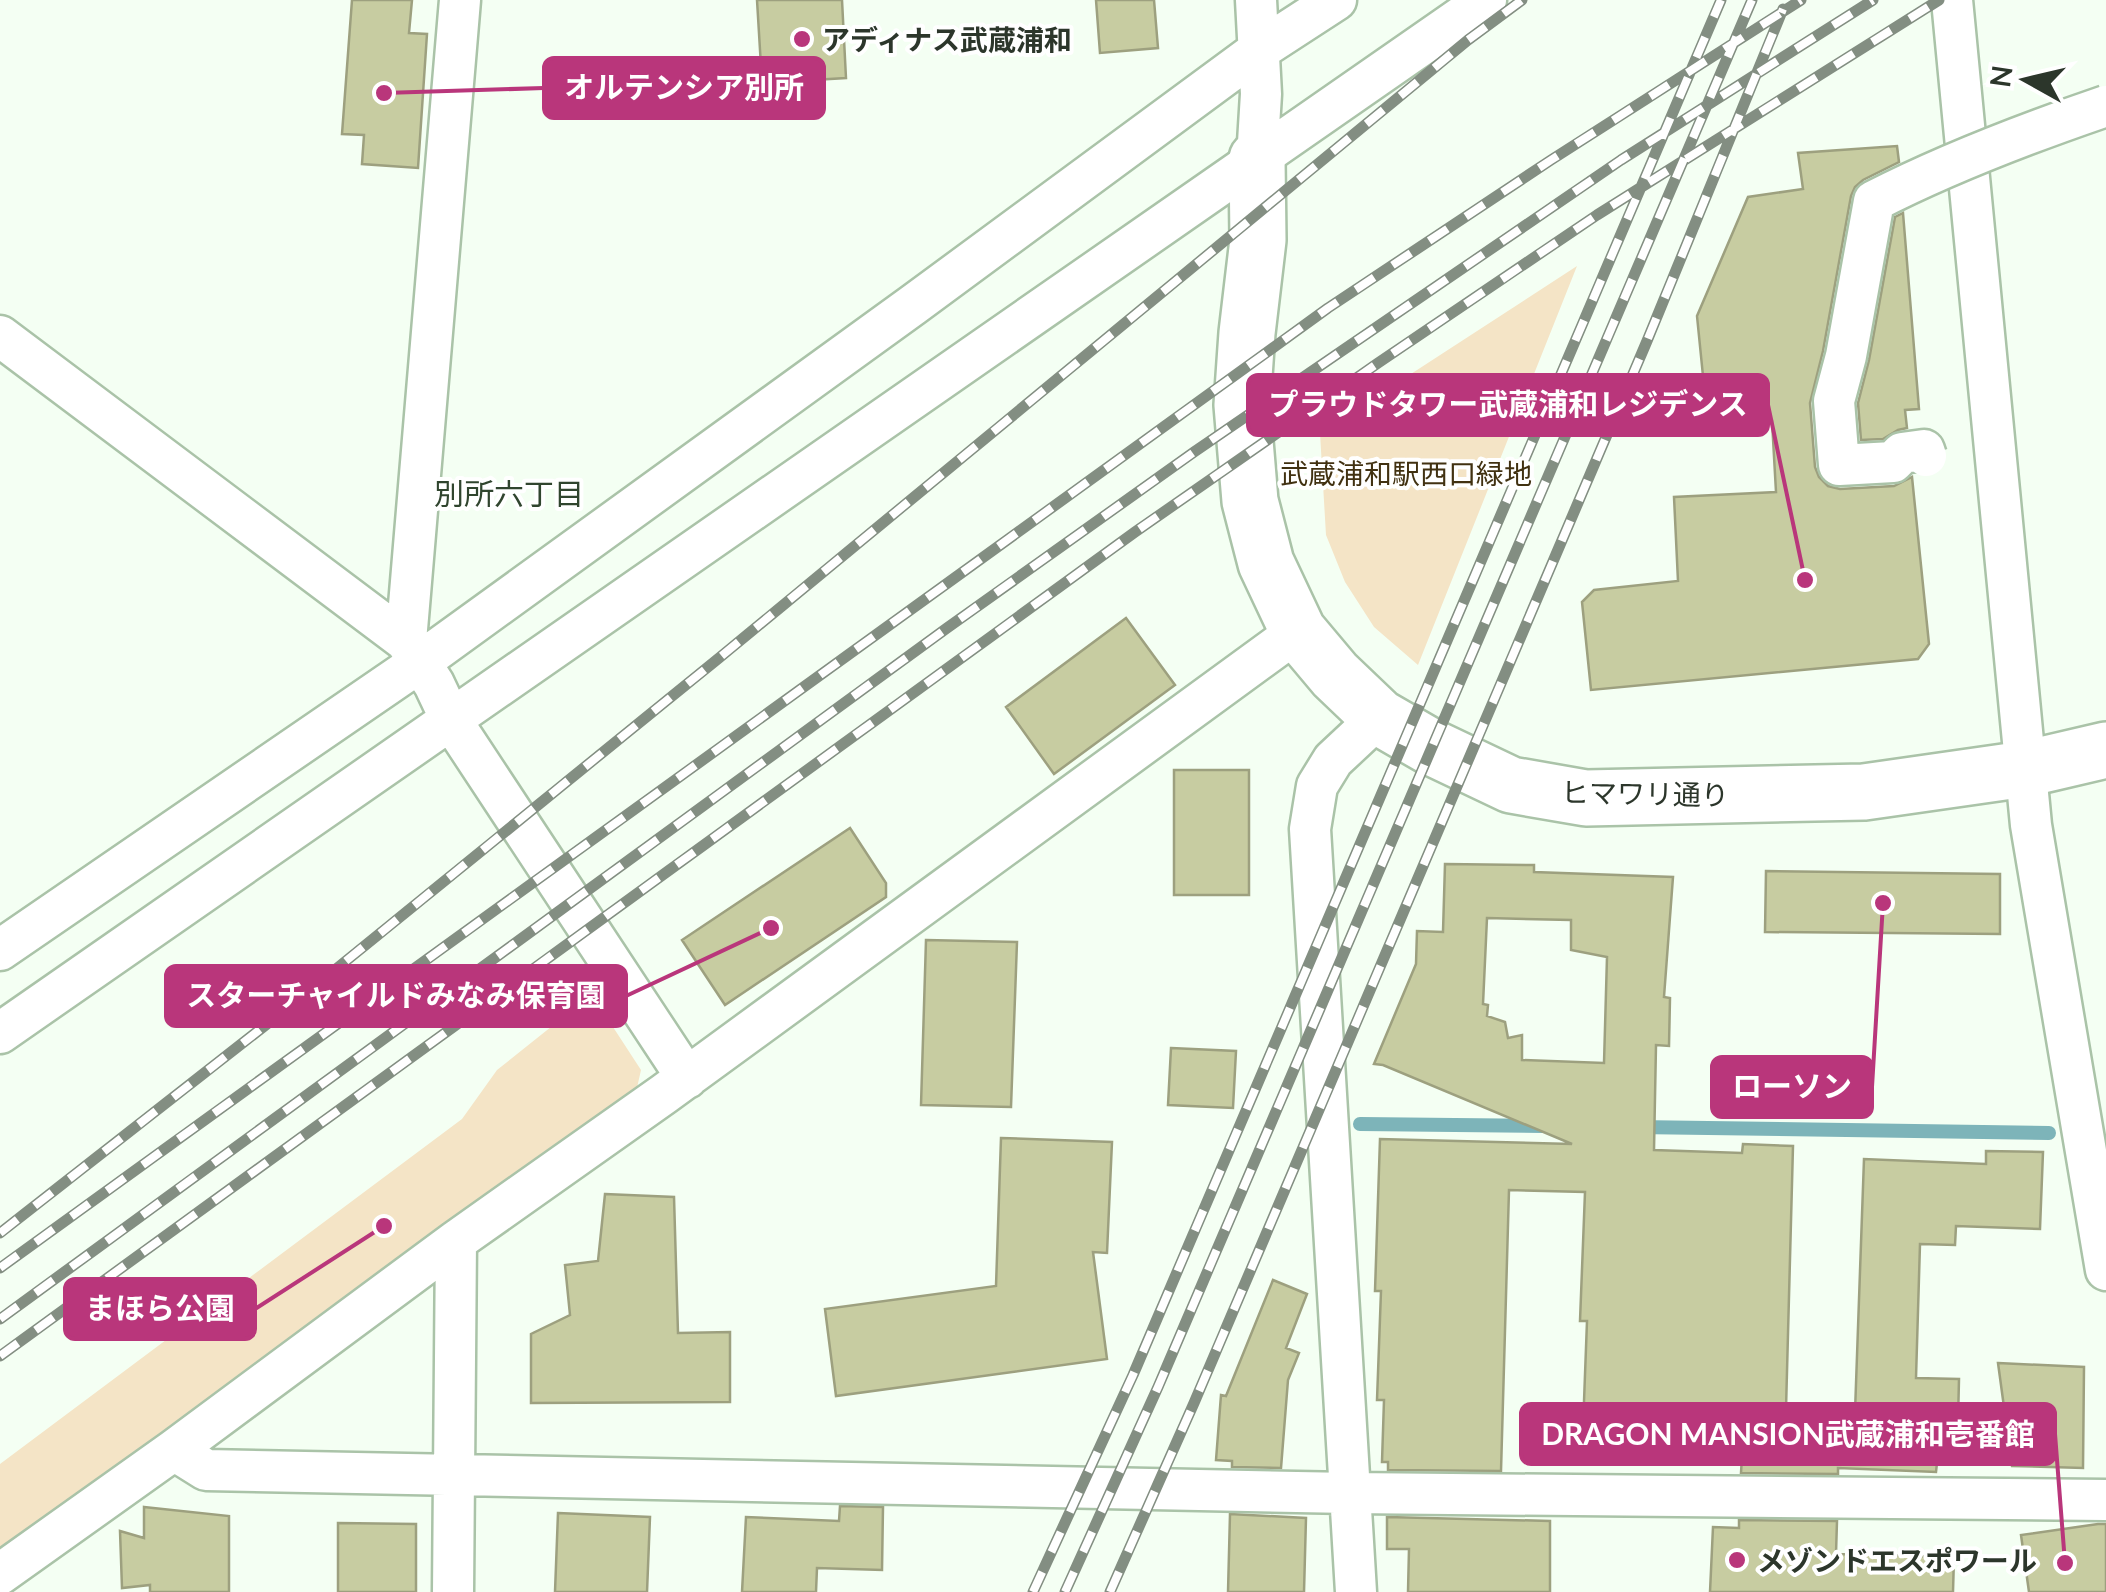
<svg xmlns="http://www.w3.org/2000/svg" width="2106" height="1592" viewBox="0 0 2106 1592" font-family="Lato,'Noto Sans JP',sans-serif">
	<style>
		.green { fill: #f4e4c6 }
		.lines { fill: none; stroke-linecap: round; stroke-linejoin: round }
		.stream { stroke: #7db4b9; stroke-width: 14 }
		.building { fill: #c7cca1; stroke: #9da07f; stroke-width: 2.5; fill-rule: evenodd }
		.street-casing { stroke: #aac3a8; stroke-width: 45 }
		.secondary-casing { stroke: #aac3a8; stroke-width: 60 }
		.street { stroke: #fff; stroke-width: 40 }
		.secondary { stroke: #fff; stroke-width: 55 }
		.rail-casing { stroke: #838e82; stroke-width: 11 }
		.rail { stroke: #fff; stroke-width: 8; stroke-dasharray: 22; stroke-linecap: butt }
		.street-bridge-casing { stroke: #aac3a8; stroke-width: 45; stroke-linecap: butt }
		.street-bridge { stroke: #fff; stroke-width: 40 }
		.poi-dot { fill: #b9367b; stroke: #fff; stroke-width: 4 }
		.labels { text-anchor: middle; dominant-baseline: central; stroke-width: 8; stroke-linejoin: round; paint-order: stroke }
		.poi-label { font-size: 28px; font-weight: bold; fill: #2c362b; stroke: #fff; text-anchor: start }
		.park-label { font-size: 28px; fill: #413111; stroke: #fff }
		.street-label { font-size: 28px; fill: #2c362b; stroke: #fff }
		.neighbourhood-label { font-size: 30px; fill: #30452e; stroke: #fff }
		.leader { fill: none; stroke: #b9367b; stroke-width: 4 }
		.callout-dot { fill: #b9367b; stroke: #fff; stroke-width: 4 }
		.callout { fill: #b9367b; stroke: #b9367b; stroke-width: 4 }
		.callout-label { font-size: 30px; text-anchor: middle; font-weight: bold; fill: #fff }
	</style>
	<rect width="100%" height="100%" fill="#f4fff3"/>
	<!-- green -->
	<path class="green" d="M1577,266L1418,665L1374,627L1345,582L1326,535L1320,433Z
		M576,1007H600L641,1070L636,1092L0,1550V1464L462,1119L497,1070Z"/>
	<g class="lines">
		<!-- stream -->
		<path class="stream" d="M1360,1124L1544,1126
			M1636,1127L2049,1133"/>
	</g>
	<!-- building -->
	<path class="building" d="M352,0H412L409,33L427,34L418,168L362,164L364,135L342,134Z
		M757,0H842L846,78L762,83Z
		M1096,0H1154L1158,48L1100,53Z
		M1897,146L1899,162L1863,180L1855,187L1851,196L1823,351L1810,403L1815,467L1819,477L1828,486L1840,489L1894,486L1912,477L1929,644L1918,659L1591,690L1582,602L1594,590L1678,581L1674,497L1776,492L1772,421L1708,426L1697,316L1748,197L1803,189L1798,153Z
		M1903,213L1919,409L1905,410L1907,428L1898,430L1883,439L1861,440L1858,403L1869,360L1895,217Z
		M1126,618L1175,685L1054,774L1006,707Z
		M1174,770H1249V895H1174Z
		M850,828L886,883V897L725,1005L682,940Z
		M1445,864L1534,865V872L1673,877L1664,997L1670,998L1669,1046L1656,1045L1654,1150L1742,1153L1743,1144L1793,1146L1786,1409L1855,1412L1864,1159L1986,1164V1151L2043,1152L2040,1229L1956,1226L1955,1245L1920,1244L1916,1378L1959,1379L1957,1464L1937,1463L1936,1472L1838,1468V1474L1741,1473L1742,1456L1633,1452V1456L1582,1455L1587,1321H1580L1585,1192L1509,1190L1501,1471L1388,1470V1462H1382L1384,1400H1377L1381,1291H1375L1380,1139L1572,1144L1383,1065L1374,1064L1416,964L1417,931L1443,932ZM1487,918L1571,920V950L1607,957L1604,1063L1522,1060V1035L1508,1038L1505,1022L1487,1016L1488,1005L1483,1004Z
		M1766,871L2000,874V934L1765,932Z
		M926,940L1017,942L1011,1107L921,1105Z
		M1171,1048L1236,1051L1233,1108L1168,1105Z
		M1001,1138L1112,1142L1107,1253L1093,1252L1107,1359L836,1396L825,1309L996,1286Z
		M605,1194L674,1197L678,1333L730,1332V1402L531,1403V1334L570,1315L565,1265L598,1261Z
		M1273,1280L1307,1294L1286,1348L1299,1353L1288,1380L1281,1468L1232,1467V1461L1216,1460L1221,1395L1226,1396Z
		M1998,1363L2084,1367L2083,1468L2012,1466Z
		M840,1506L883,1507L882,1570L817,1568L816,1592H742L746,1517L839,1521Z
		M144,1507L229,1516V1592H150V1585L122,1588L120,1531L144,1538Z
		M558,1513L650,1517L647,1592H555Z
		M1230,1514L1306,1518L1304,1592H1228Z
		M1387,1517L1550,1521V1592H1408L1409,1549H1387Z
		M1739,1520L1837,1521L1836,1554L1954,1557L1953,1592H1710L1713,1527L1739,1528Z
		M338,1523L416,1524V1592H338Z
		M2098,1524H2106V1592H2029L2021,1535Z"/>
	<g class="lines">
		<!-- street casing -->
		<g class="street-casing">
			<path id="street" d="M1256,0L1261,94L1257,159
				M1952,0L2031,825L2106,1270
				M0,336L406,641L434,684L451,720L687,1078
				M406,641L460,0
				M0,950L420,662L913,305L1259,50L1336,0
				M0,1033L1486,0
				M174,1450L206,1470L1350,1493L2106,1500
				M0,1574L174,1450L456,1241L664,1094L1298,631
				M453,1592L456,1241
				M1356,1592L1310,829L1317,786L1333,760L1379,717"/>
		</g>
		<!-- secondary casing -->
		<g class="secondary-casing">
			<path id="secondary" d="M1257,159L1258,240L1247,333L1242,405L1250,501L1266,563L1298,631L1335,675L1379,717L1431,747L1511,785L1586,798L1864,792L2025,769L2106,750"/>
		</g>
		<!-- street -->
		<use href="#street" class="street"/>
		<!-- secondary -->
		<use href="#secondary" class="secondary"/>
		<!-- rail casing -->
		<g class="rail-casing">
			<path id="rail" d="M0,1233L304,995L719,658L1468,40L1522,0
				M0,1268L1328,308L1551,160L1801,0
				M0,1319L947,628L1194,452L1621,160L1873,0
				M0,1356L1135,532L1378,363L1597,215L1939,0
				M1033,1592L1133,1375L1721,0
				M1065,1592L1158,1387L1752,0
				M1110,1592L1194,1403L1647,341L1783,9"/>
		</g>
		<!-- rail -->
		<use href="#rail" class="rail"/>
		<!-- street-bridge casing -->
		<g class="street-bridge-casing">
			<path id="street-bridge" d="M1926,456L1924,450L1902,453L1893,462L1839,465L1834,401L1846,356L1874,201C1948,163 2027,133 2106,106"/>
		</g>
		<!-- street-bridge -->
		<use href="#street-bridge" class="street-bridge"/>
	</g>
	<!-- markers -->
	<g class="poi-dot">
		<circle cx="802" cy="39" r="10"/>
		<circle cx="1737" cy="1560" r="10"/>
	</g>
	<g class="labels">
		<!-- poi labels -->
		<g class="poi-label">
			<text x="822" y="39">アディナス武蔵浦和</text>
			<text x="1757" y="1560">メゾンドエスポワール</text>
		</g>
		<!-- park labels -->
		<g class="park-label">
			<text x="1406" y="473">武蔵浦和駅西口緑地</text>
		</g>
		<!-- street labels -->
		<g class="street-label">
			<text transform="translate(1645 793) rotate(1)">ヒマワリ通り</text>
		</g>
		<!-- neighbourhood labels -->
		<g class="neighbourhood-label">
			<text x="509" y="493">別所六丁目</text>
		</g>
	</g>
	<!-- callouts -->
	<path class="leader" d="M384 93L544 88M1805 580L1768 405M771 928L626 996M1883 903L1872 1087M384 1226L255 1309M2065 1563L2055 1434"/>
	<g class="callout-dot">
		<circle cx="384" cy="93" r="10"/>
		<circle cx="1805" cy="580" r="10"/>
		<circle cx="771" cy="928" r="10"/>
		<circle cx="1883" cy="903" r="10"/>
		<circle cx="384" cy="1226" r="10"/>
		<circle cx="2065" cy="1563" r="10"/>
	</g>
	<g class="callout">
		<rect x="544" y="58" width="280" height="60" rx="10"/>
		<rect x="1248" y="375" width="520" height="60" rx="10"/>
		<rect x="166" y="966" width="460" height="60" rx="10"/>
		<rect x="1712" y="1057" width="160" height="60" rx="10"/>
		<rect x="65" y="1279" width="190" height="60" rx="10"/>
		<rect x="1521" y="1404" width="534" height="60" rx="10"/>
	</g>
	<g class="callout-label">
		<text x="684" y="98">オルテンシア別所</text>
		<text x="1508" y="415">プラウドタワー武蔵浦和レジデンス</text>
		<text x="396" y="1006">スターチャイルドみなみ保育園</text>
		<text x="1792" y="1097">ローソン</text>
		<text x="160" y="1319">まほら公園</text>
		<text x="1788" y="1445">DRAGON MANSION武蔵浦和壱番館</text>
	</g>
	<!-- north arrow -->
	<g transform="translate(2026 80) rotate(278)" stroke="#ffffff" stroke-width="8" paint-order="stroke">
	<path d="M0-8L18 38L0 25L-18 38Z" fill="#2c362b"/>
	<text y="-15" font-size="28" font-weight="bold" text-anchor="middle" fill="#2c362b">N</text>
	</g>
</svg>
